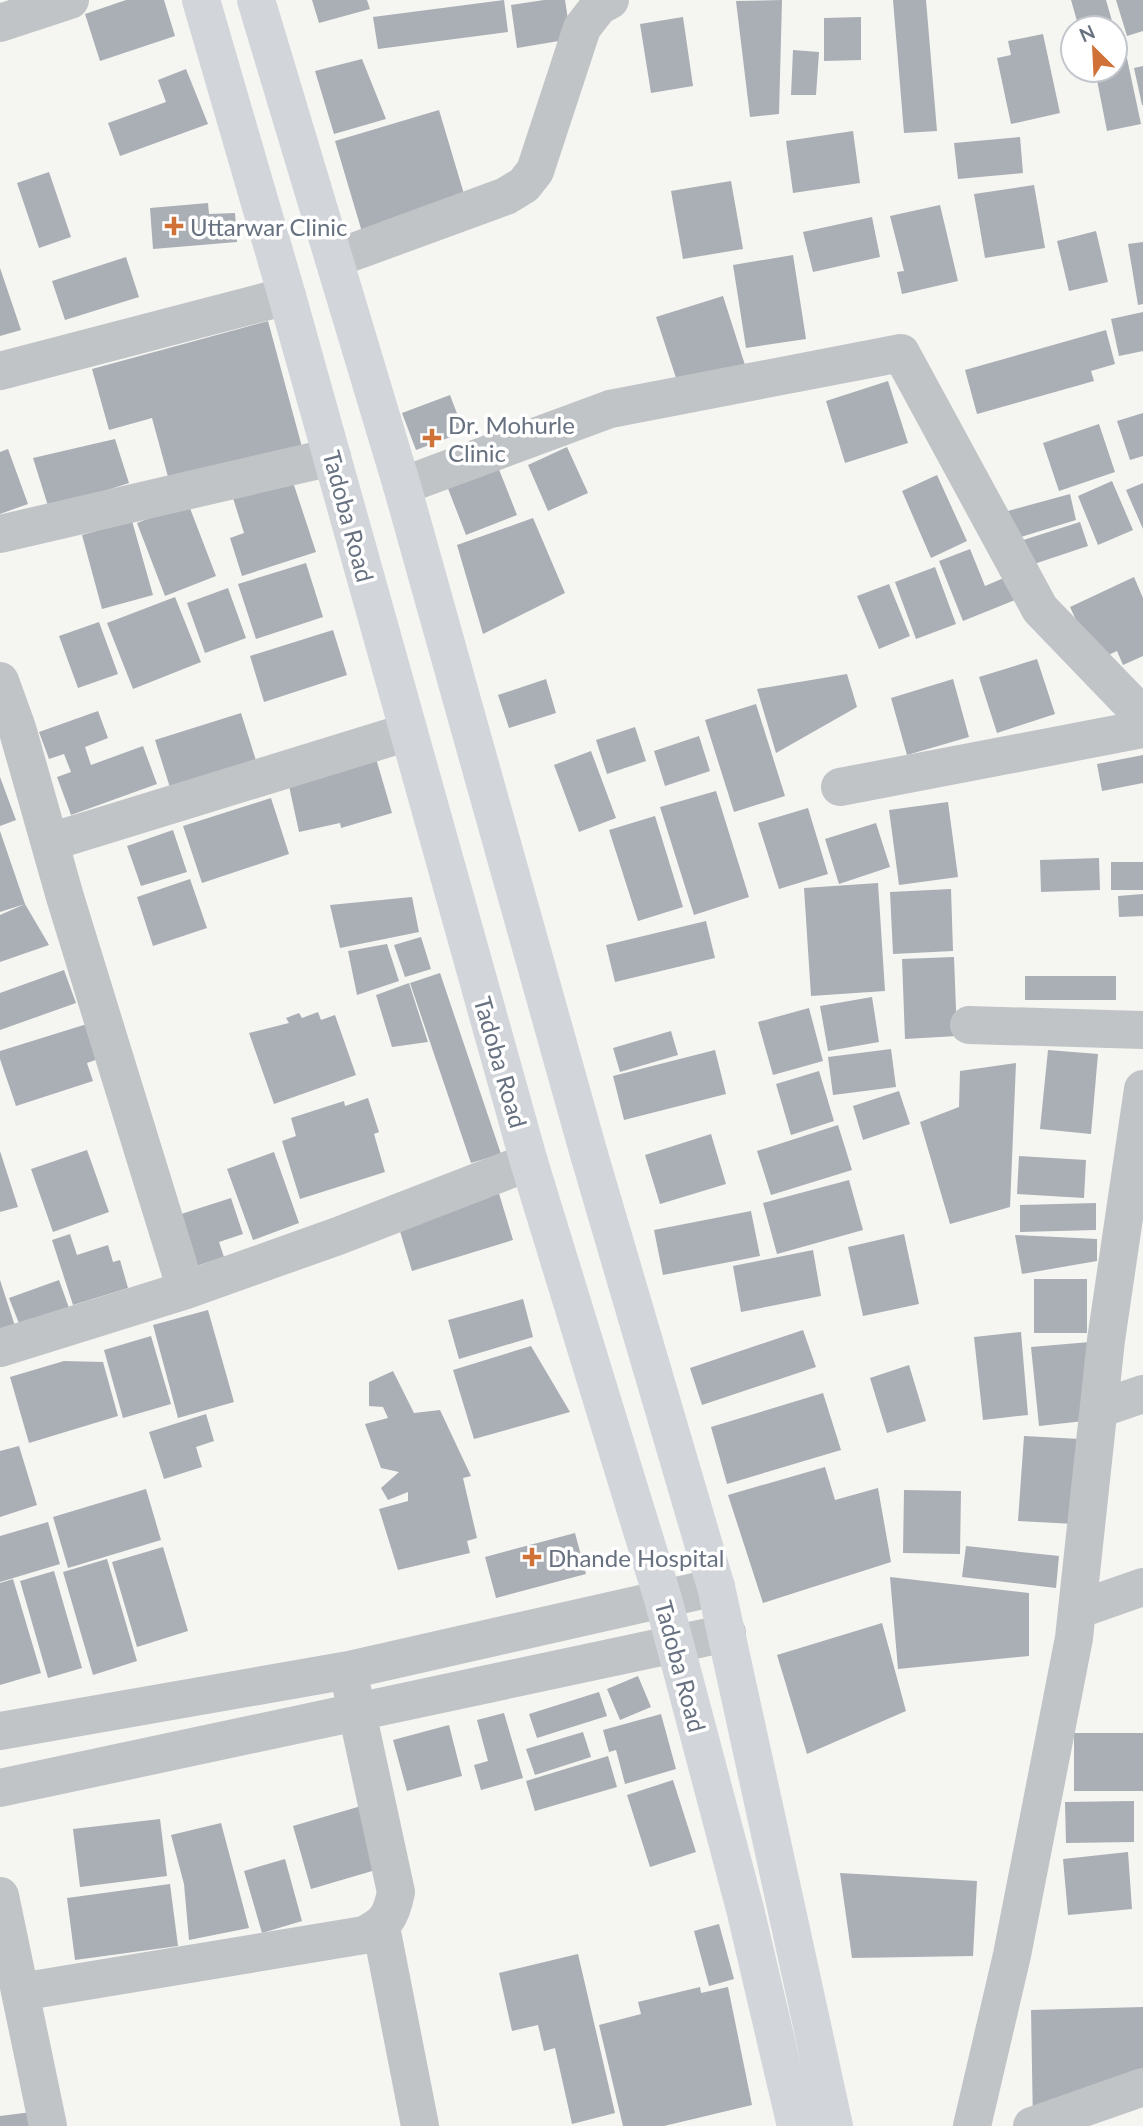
<svg xmlns="http://www.w3.org/2000/svg" width="1143" height="2126" viewBox="0 0 1143 2126" font-family="Lato,sans-serif">
	<style>
		.building { fill: #aaafb5 }
		.lines { fill: none; stroke-linecap: round; stroke-linejoin: round }
		.minor { stroke: #c1c4c7; stroke-width: 38 }
		.major { stroke: #d2d5da; stroke-width: 38 }
		.poi-dot { fill: #d07237; stroke: #fff; stroke-width: 2.5 }
		.labels { text-anchor: middle; dominant-baseline: central; stroke-width: 7; stroke-linejoin: round; paint-order: stroke }
		.poi-label { font-size: 24px; fill: #677180; stroke: #fff; text-anchor: start }
		.street-label { font-size: 24px; fill: #677180; stroke: #fff }
	</style>
	<rect width="100%" height="100%" fill="#f5f5f2"/>
	<!-- building -->
	<path class="building" d="M126,0H164L175,36L100,61L85,14Z
		M312,0H367L370,9L319,23Z
		M504,0L508,32L378,49L373,17Z
		M544,0H565L571,39L517,48L511,5Z
		M782,0L779,114L750,117L736,1Z
		M893,0H926L937,131L904,133Z
		M1071,0H1106L1114,28H1079Z
		M1116,0H1143V31L1127,36Z
		M683,17L693,86L651,93L640,24Z
		M861,17V60L824,61V18Z
		M1043,34L1060,113L1011,124L997,58L1011,55L1008,41Z
		M1125,49L1141,124L1107,131L1095,70H1115V51Z
		M793,50L819,52L816,95H791Z
		M362,59L386,119L334,134L315,71Z
		M1143,66V105H1142L1134,68Z
		M186,69L208,124L120,156L108,123L166,102L158,80Z
		M439,110L464,194L362,232L335,141Z
		M853,131L860,183L793,193L786,141Z
		M1020,137L1023,173L958,179L954,143Z
		M49,172L71,237L39,248L17,183Z
		M731,181L743,249L683,259L671,191Z
		M1034,185L1045,248L985,258L974,194Z
		M208,203L209,214L235,213L237,242L153,249L150,208Z
		M940,205L958,281L902,294L897,272L904,271L890,216Z
		M872,217L880,257L813,272L803,232Z
		M1096,231L1108,282L1069,291L1057,241Z
		M1143,242V304L1138,305L1128,244Z
		M793,255L806,339L746,348L733,265Z
		M126,257L139,297L65,320L52,281Z
		M0,268L21,330L0,336Z
		M723,296L745,365L679,387L656,317Z
		M1143,312V351L1119,356L1111,319Z
		M268,321L302,447L170,484L152,418L109,430L92,369Z
		M1106,330L1115,364L1091,371L1094,381L977,414L965,370Z
		M888,381L908,443L845,463L826,401Z
		M450,395L464,432L416,450L402,413Z
		M1143,413V456L1130,460L1117,421Z
		M1099,424L1115,472L1059,491L1043,443Z
		M115,439L129,483L49,509L33,458Z
		M567,447L588,493L548,511L528,465Z
		M8,449L28,504L0,514V452Z
		M498,467L517,515L466,535L447,486Z
		M937,475L967,541L931,558L902,491Z
		M291,476L316,552L242,576L230,538L244,533L232,495Z
		M1112,481L1133,530L1098,545L1078,496Z
		M1143,483V529L1126,490Z
		M1070,494L1076,520L1011,540L1004,512Z
		M188,503L216,576L165,596L137,523Z
		M533,518L565,593L483,634L457,545Z
		M132,521L153,595L102,609L82,535Z
		M1080,522L1088,546L1025,567L1017,542Z
		M970,549L985,586L1006,577L1015,600L963,621L939,561Z
		M306,563L323,617L256,639L238,584Z
		M935,567L956,624L916,639L895,582Z
		M1134,577L1143,598V656L1123,665L1117,651L1095,661L1070,607Z
		M889,584L910,636L879,649L857,596Z
		M228,588L246,638L205,653L187,603Z
		M175,597L201,662L133,689L107,623Z
		M99,622L118,674L78,688L59,636Z
		M333,630L347,675L264,702L250,656Z
		M1037,659L1055,714L997,733L979,677Z
		M847,674L857,707L776,753L757,689Z
		M546,679L556,713L509,728L498,695Z
		M953,679L969,737L907,755L891,698Z
		M756,704L785,796L734,812L705,720Z
		M98,711L108,738L85,747L91,765L143,746L157,784L71,815L57,777L71,772L64,754L49,759L39,732Z
		M241,713L259,770L173,797L155,740Z
		M635,727L646,761L607,774L596,740Z
		M699,736L710,771L665,786L654,751Z
		M591,751L616,818L579,832L554,765Z
		M375,755L392,813L341,828L340,823L299,832L286,772Z
		M1143,755V783L1102,791L1097,764Z
		M0,777L16,820L0,826Z
		M716,791L749,897L694,915L660,807Z
		M271,798L289,854L202,883L183,826Z
		M948,802L958,877L899,885L889,810Z
		M808,808L828,874L779,889L758,823Z
		M655,816L683,907L638,921L609,830Z
		M876,823L890,867L839,884L825,839Z
		M173,830L187,872L141,886L127,846Z
		M0,831L25,904L0,912Z
		M1099,858L1100,890L1041,892L1040,860Z
		M1111,862H1143V890H1111Z
		M190,879L207,928L153,946L137,897Z
		M878,883L885,991L811,996L804,888Z
		M951,889L953,951L893,954L890,892Z
		M1143,894V916L1119,917L1118,896Z
		M412,897L419,932L340,948L330,905Z
		M25,904L49,945L0,962V915Z
		M706,921L715,958L615,982L606,945Z
		M421,937L431,969L405,977L394,945Z
		M387,944L399,981L357,995L348,951Z
		M954,957L957,1036L905,1039L902,959Z
		M64,970L76,1003L0,1030V993Z
		M440,973L501,1154L471,1163L410,983Z
		M1025,976H1116V1000H1025Z
		M409,983L428,1042L392,1047L376,995Z
		M872,997L879,1042L828,1051L820,1006Z
		M809,1008L823,1061L773,1075L758,1022Z
		M318,1012L321,1020L335,1015L356,1075L274,1104L249,1033L289,1023L286,1018L299,1013L302,1018Z
		M87,1024L98,1059L87,1063L93,1081L16,1106L0,1059V1051Z
		M671,1031L678,1055L620,1072L613,1048Z
		M891,1049L896,1087L833,1095L828,1057Z
		M715,1050L726,1094L624,1120L613,1076Z
		M1048,1050L1098,1054L1091,1134L1040,1129Z
		M1016,1063L1010,1207L950,1224L920,1122L959,1107L960,1071Z
		M819,1071L834,1121L791,1135L776,1084Z
		M899,1091L910,1124L863,1140L853,1106Z
		M368,1098L379,1132L374,1134L385,1172L300,1199L282,1141L296,1136L291,1118L344,1101L345,1106Z
		M838,1125L852,1170L771,1195L757,1151Z
		M711,1134L726,1184L660,1204L645,1155Z
		M87,1150L109,1212L53,1232L31,1169Z
		M0,1151L18,1207L0,1212Z
		M274,1152L299,1223L253,1240L227,1169Z
		M1019,1156L1086,1160L1084,1198L1017,1194Z
		M849,1180L863,1230L777,1254L763,1203Z
		M497,1187L513,1240L412,1271L396,1218Z
		M231,1198L243,1234L219,1242L224,1257L193,1267L178,1215Z
		M1096,1203V1230L1020,1232V1205Z
		M751,1211L760,1256L663,1275L654,1230Z
		M70,1234L77,1255L108,1245L113,1262L120,1260L128,1288L73,1305L52,1240Z
		M904,1234L919,1304L863,1316L848,1247Z
		M1015,1235L1097,1239V1261L1022,1274Z
		M813,1250L821,1296L741,1312L733,1266Z
		M1034,1279H1087V1333H1034Z
		M0,1280L16,1329L0,1334Z
		M59,1280L69,1308L20,1326L9,1298Z
		M523,1299L533,1337L459,1359L448,1320Z
		M208,1310L234,1402L178,1418L153,1325Z
		M803,1330L816,1367L702,1405L690,1368Z
		M1021,1332L1028,1415L983,1420L974,1337Z
		M151,1336L171,1404L123,1418L104,1350Z
		M1090,1342L1084,1421L1039,1426L1031,1347Z
		M531,1346L570,1412L474,1439L453,1370Z
		M64,1361L103,1362L118,1416L29,1443L10,1377Z
		M909,1365L926,1421L887,1433L870,1378Z
		M393,1371L414,1413L440,1410L471,1476L463,1478L477,1538L467,1541L470,1553L398,1570L379,1509L408,1501V1492L388,1500L381,1488L399,1472L381,1468L365,1424L388,1418L383,1407L369,1406V1382Z
		M823,1393L841,1450L727,1484L711,1427Z
		M206,1414L214,1441L196,1447L202,1467L164,1479L149,1432Z
		M1024,1436L1080,1439L1075,1524L1018,1521Z
		M19,1446L37,1505L0,1517V1451Z
		M825,1467L835,1500L878,1488L891,1562L763,1603L728,1495Z
		M146,1489L161,1540L68,1568L53,1517Z
		M904,1490L961,1491L960,1554L903,1553Z
		M48,1522L60,1564L0,1582V1536Z
		M575,1533L586,1574L496,1598L485,1557Z
		M966,1546L1059,1556L1056,1588L962,1577Z
		M163,1547L188,1631L137,1647L112,1562Z
		M107,1559L137,1661L93,1675L63,1572Z
		M54,1571L82,1668L48,1678L20,1581Z
		M890,1577L1029,1593V1656L898,1669Z
		M13,1579L41,1673L0,1685V1583Z
		M882,1623L906,1711L807,1754L777,1655Z
		M638,1676L651,1707L620,1720L607,1689Z
		M599,1692L607,1716L537,1738L529,1714Z
		M504,1713L523,1778L481,1790L474,1765L488,1761L477,1720Z
		M661,1714L676,1769L625,1784L616,1750L609,1752L603,1730Z
		M449,1725L462,1776L407,1791L393,1740Z
		M583,1732L591,1757L535,1775L526,1749Z
		M1074,1733H1143V1791H1074Z
		M608,1756L617,1787L535,1811L526,1781Z
		M673,1780L696,1852L650,1867L627,1795Z
		M1134,1801V1842L1066,1843L1065,1802Z
		M361,1806L379,1869L311,1889L293,1826Z
		M160,1819L167,1876L80,1887L73,1829Z
		M221,1823L249,1928L189,1940L184,1884L171,1835Z
		M1128,1852L1132,1909L1068,1915L1063,1859Z
		M285,1859L302,1921L262,1933L244,1871Z
		M840,1873L977,1881L973,1956L852,1958Z
		M170,1884L178,1946L75,1960L67,1898Z
		M719,1924L734,1979L709,1986L694,1931Z
		M578,1954L615,2113L572,2124L555,2048L544,2051L538,2025L512,2031L499,1973Z
		M700,1987L701,1993L728,1987L752,2105L664,2126H623L599,2025L641,2014L638,2002Z
		M1143,2007V2081L1033,2125L1031,2010Z
		M32,2112L34,2126H0V2116Z"/>
	<g class="lines">
		<!-- minor -->
		<path class="minor" d="M0,23L70,0
			M334,259L506,196L524,185L535,171L582,28L599,6L610,0
			M0,371L287,296
			M402,486L610,409L901,353L1040,609L1143,716
			M0,534L332,457
			M0,681L17,728L65,897L186,1290
			M840,787L1143,729
			M50,842L408,732
			M969,1025L1143,1030
			M0,1348L186,1290L338,1236L529,1162
			M1099,1409L1143,1394
			M1077,1610L1143,1587
			M0,1731L349,1670L716,1587
			M0,1788L727,1633
			M0,1896L48,2126
			M381,1927L420,2126
			M20,1992L364,1935C386,1924 391,1917 396,1892L352,1689
			M972,2126L1012,1955L1074,1638L1106,1340L1143,1089
			M1032,2126L1143,2087"/>
		<!-- major -->
		<path class="major" d="M201,0L287,296L529,1162L663,1599L745,1909L796,2126
			M256,0L402,486L588,1151L716,1587L834,2126"/>
	</g>
	<!-- markers -->
	<g class="poi-dot">
		<path d="M170.5 215.5h7v7h7v7h-7v7h-7v-7h-7v-7h7z"/>
		<path d="M428.5 427.5h7v7h7v7h-7v7h-7v-7h-7v-7h7z"/>
		<path d="M528.5 1546.5h7v7h7v7h-7v7h-7v-7h-7v-7h7z"/>
	</g>
	<g class="labels">
		<!-- poi labels -->
		<g class="poi-label">
			<text x="190" y="226">Uttarwar Clinic</text>
			<text x="448" y="424">Dr. Mohurle<tspan x="448" dy="28">Clinic</tspan></text>
			<text x="548" y="1557">Dhande Hospital</text>
		</g>
		<!-- street labels -->
		<g class="street-label">
			<text transform="translate(349 516) rotate(75)">Tadoba Road</text>
			<text transform="translate(501 1062) rotate(74)">Tadoba Road</text>
			<text transform="translate(681 1666) rotate(75)">Tadoba Road</text>
		</g>
	</g>
	<!-- north arrow -->
	<g transform="translate(1094 49) rotate(336)"><circle r="33" fill="#ffffff" stroke="#c2c6cc" stroke-width="2"/>
	<path d="M0-5L12 26L0 18L-12 26Z" fill="#d07237"/>
	<text y="-10" font-size="19" font-weight="bold" text-anchor="middle" fill="#677180">N</text>
	</g>
</svg>
